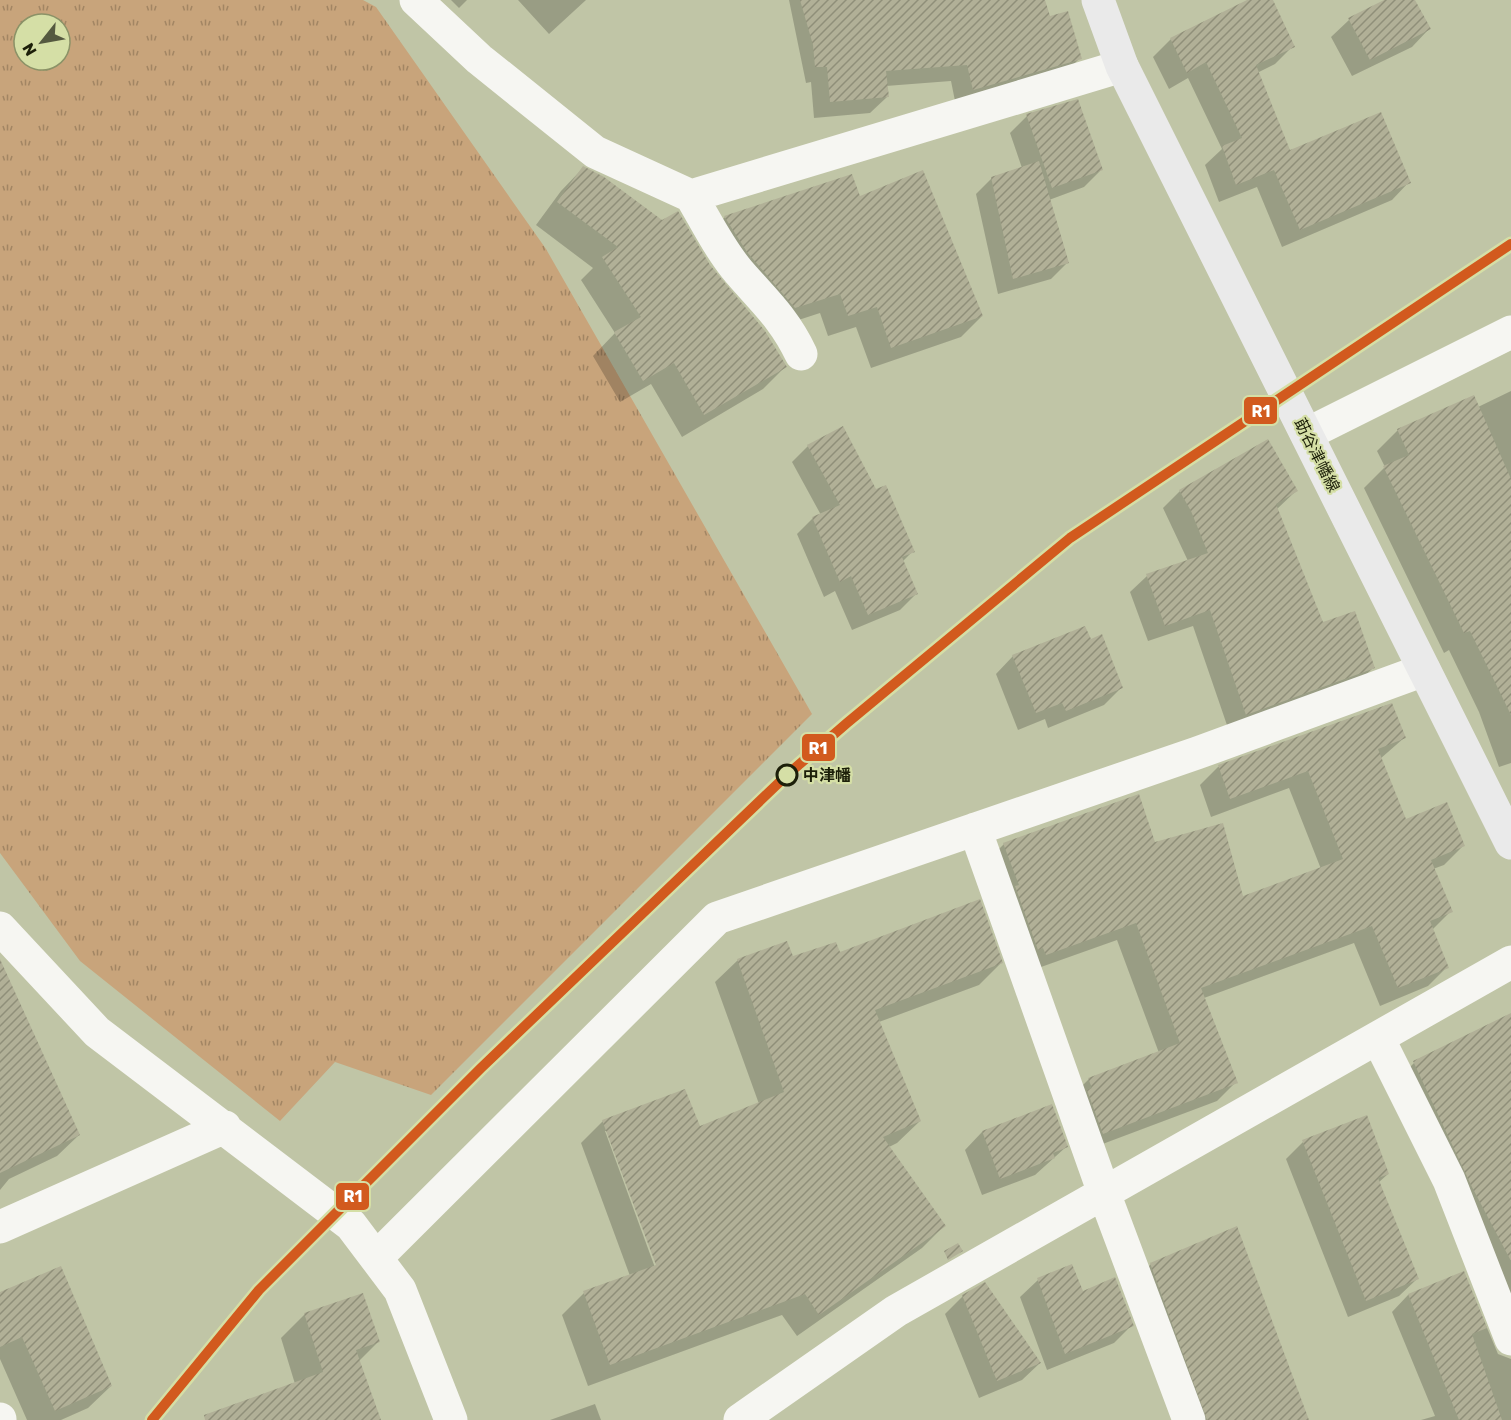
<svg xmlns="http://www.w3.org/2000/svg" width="1511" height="1420" viewBox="0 0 1511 1420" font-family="Rubik,'Noto Sans JP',sans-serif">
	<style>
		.grass { fill: url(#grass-tufts); fill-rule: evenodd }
		.shadow { fill: #0003; fill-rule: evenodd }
		.building { fill: url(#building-hatch) }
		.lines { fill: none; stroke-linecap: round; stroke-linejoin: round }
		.minor { stroke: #f6f6f2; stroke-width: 33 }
		.major { stroke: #eaeaea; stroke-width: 33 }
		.rail-1-casing { stroke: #d5dfa6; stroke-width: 15 }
		.rail-1 { stroke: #d25a1e; stroke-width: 10 }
		.stop-dot { fill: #d5dfa6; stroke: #1c1f09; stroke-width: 3 }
		.labels { text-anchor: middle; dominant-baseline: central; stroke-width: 4.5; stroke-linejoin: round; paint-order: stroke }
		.street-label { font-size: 16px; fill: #1c1f09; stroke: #d5dfa6 }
		.stop-label { font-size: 16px; font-weight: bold; fill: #1c1f09; stroke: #d5dfa6; text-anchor: start }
		.line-badge { stroke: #d5dfa6; stroke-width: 2 }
		.badge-label { font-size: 16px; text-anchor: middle; font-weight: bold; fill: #fff }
	</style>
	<defs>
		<pattern id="grass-tufts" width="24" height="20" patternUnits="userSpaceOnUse" patternTransform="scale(1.5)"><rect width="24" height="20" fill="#c8a47b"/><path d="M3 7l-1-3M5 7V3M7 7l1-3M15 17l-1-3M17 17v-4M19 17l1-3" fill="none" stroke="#a28563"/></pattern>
		<pattern id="building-hatch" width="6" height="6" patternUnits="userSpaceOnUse" patternTransform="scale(1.5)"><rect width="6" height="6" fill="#b1b097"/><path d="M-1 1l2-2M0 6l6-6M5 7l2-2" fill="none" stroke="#8f8f79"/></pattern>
	</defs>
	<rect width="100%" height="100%" fill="#c0c5a6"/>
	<!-- grass -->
	<path class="grass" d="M0,0H363L376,7L546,249L812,714L431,1095L335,1062L280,1121L80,961L0,853ZM24,24H60V60H24Z"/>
	<!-- shadow -->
	<path class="shadow" d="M451,0H467L459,8Z
		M518,0H586L549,34Z
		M789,0H1043L1049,18L1080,58L1063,75L956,106L951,81L886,86L887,97L870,113L814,118L811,82L806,83Z
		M1251,0H1272L1293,46L1275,64L1257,73L1290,152L1409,182L1392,200L1282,247L1257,187L1219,202L1205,165L1222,149L1188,78L1169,89L1153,57L1171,39Z
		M1387,0H1414L1429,29L1412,47L1352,76L1331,37L1349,20Z
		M1027,116L1101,170L1084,187L1049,200L1067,263L1051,279L998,294L976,194L992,178L1022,168L1010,133Z
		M583,168L709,266L785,367L763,389L682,437L651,384L620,402L593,356L615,333L581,280L593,268L536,225L561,191Z
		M860,198L982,316L961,337L871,368L856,327L828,336L820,313L774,328L704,238L725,217Z
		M1511,391V763L1499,767L1479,712L1449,650L1444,653L1364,488L1385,467L1377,451L1398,430L1478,407Z
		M808,446L876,491L913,551L902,562L916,594L900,610L852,630L835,591L824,597L797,534L813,518L821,515L792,462Z
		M1180,491H1296L1277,509L1322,624L1373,668L1356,684L1229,731L1193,626L1148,641L1130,592L1147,576L1188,561L1163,508Z
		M1090,641L1121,688L1104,705L1048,728L1045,719L1018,730L996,674L1013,656Z
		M1387,705L1404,738L1380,759L1405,821L1463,846L1444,865L1433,869L1451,911L1432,930L1447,967L1428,986L1380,1006L1354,943L1204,998L1236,1082L1217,1101L1084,1151L1070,1098L1089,1079L1159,1053L1117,940L1027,972L985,863L1004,844H1154L1242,898L1321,869L1289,788L1211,817L1200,785L1218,767Z
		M839,954L1001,963L979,985L879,1022L920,1121L897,1143L889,1147L944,1226L922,1248L797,1336L782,1315L588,1386L562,1315L584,1293L630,1276L581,1143L603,1121L699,1128L759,1104L715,982L738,960ZM605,1131H608L660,1272L657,1273Z
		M0,992L79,1135L57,1156L9,1179L0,1190Z
		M1511,1014V1344L1398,1079L1414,1063Z
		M982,1132L1066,1147L1035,1175L982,1195L965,1150Z
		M1303,1142L1388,1174L1378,1183L1417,1279L1399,1296L1348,1317L1286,1159Z
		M1151,1264L1308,1420H1173L1125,1290Z
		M1071,1266L1082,1293L1132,1325L1114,1343L1047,1370L1020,1297L1038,1280Z
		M1464,1273L1498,1354L1511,1359V1420H1421L1435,1416L1392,1312L1408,1295Z
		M0,1294L111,1386L88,1408L61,1420H27L0,1359Z
		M963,1296L1040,1363L1022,1380L979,1398L945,1314Z
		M305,1314L378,1342L358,1362L370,1420H212L295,1384L281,1338Z
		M595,1404L601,1420H550Z"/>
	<!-- building -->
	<path class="building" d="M800,0H1045L1050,16L1068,11L1082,59L973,90L967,65L886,71L889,97L830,102L827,67H815L813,45Z
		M1247,0H1273L1295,47L1256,65L1290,150L1381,112L1411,183L1300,230L1274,170L1236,185L1222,146L1242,138L1206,62L1187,73L1170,38Z
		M1384,0H1415L1431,29L1370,60L1348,18Z
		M1078,99L1103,170L1052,188L1026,114Z
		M1039,161L1069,263L1013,279L991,177Z
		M583,166L604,177L662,220L678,211L710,265L765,331L787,367L704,415L674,363L643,381L614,332L641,317L602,257L618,247L557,202Z
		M923,170L983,316L891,348L877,307L848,316L840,294L795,308L747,252L724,216L852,174L860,196Z
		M1474,395L1511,479V715L1470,631L1464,633L1383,466L1409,455L1397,429Z
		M843,426L876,489L886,485L915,552L902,557L918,594L868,615L851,576L840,582L812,517L840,505L807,445Z
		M1268,439L1298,491L1276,504L1323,622L1355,611L1375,668L1246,715L1210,610L1165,626L1146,574L1208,553L1191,511L1179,490Z
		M1085,626L1091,639L1102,634L1123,688L1066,711L1062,703L1036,713L1012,655Z
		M1392,703L1406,738L1378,749L1406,819L1447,802L1465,846L1431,860L1453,912L1430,921L1449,968L1398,988L1372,926L1201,988L1238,1083L1103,1134L1087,1090L1092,1088L1088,1078L1180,1043L1136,923L1046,955L1043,948L1038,950L1015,886L1019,885L1003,843L1139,794L1155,842L1223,823L1243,896L1343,859L1308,771L1230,799L1218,765Z
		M980,899L1003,963L875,1010L921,1121L883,1137L946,1226L819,1315L805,1294L610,1365L583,1291L656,1265L602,1120L685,1089L700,1126L784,1092L737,959L787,941L793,956L836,942L840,952Z
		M0,959L80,1135L0,1173Z
		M1511,1013V1261L1472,1187L1413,1061Z
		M1052,1104L1068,1147L1053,1153L1055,1158L1000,1179L982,1131Z
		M1367,1115L1389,1174L1378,1178L1419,1279L1366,1301L1302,1140Z
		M1237,1226L1309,1420H1207L1150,1263Z
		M958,1243L963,1251L948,1260L944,1251Z
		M1072,1264L1083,1291L1115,1277L1134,1326L1065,1354L1037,1278Z
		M61,1266L112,1386L55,1411L22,1337L0,1347V1292Z
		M1464,1271L1487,1328L1472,1334L1502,1420H1459L1408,1294Z
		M985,1282L1041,1363L997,1381L962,1295Z
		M363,1293L380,1342L356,1350L381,1420H205L204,1415L323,1372L304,1313Z"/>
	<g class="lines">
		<!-- minor -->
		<path class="minor" d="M416,0L479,59L595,152L691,196L1122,66
			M691,196C706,221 720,250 739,272C764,301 784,318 801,354
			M1307,434L1511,332
			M975,829L1104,1193L1189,1420
			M0,928L97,1032L351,1225L400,1290L451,1420
			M1378,1038L1449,1180L1511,1339
			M0,1227L225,1127
			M376,1258L717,918L1197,753L1424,670
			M0,1419V1420
			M740,1420L896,1311L1511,962"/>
		<!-- major -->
		<path class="major" d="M1098,0L1122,66L1511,843"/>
		<!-- rail-1 casing -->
		<g class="rail-1-casing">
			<path id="rail-1" d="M152,1420L259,1290L481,1068L787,775L847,723L1070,538L1511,244"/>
		</g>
		<!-- rail-1 -->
		<use href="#rail-1" class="rail-1"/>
	</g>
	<!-- markers -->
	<circle class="stop-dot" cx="787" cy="775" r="10"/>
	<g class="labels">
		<!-- street labels -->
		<g class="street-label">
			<text transform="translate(1317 455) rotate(63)">莇谷津幡線</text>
		</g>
		<!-- stop labels -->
		<g class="stop-label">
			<text x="803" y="775">中津幡</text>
		</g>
	</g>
	<g class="line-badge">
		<rect x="1243" y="396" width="35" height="29" rx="6" fill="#d25a1e"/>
		<rect x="801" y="733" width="35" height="29" rx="6" fill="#d25a1e"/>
		<rect x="335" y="1182" width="35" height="29" rx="6" fill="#d25a1e"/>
	</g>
	<g class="badge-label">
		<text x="1261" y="417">R1</text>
		<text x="818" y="754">R1</text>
		<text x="353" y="1202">R1</text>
	</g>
	<!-- north arrow -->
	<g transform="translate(42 42) rotate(239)"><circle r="28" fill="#d5dfa6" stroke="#8b9267" stroke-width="1.5"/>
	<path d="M0-4.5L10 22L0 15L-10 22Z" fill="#555940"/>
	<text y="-9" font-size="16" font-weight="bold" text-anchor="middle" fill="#1c1f09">N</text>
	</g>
</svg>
